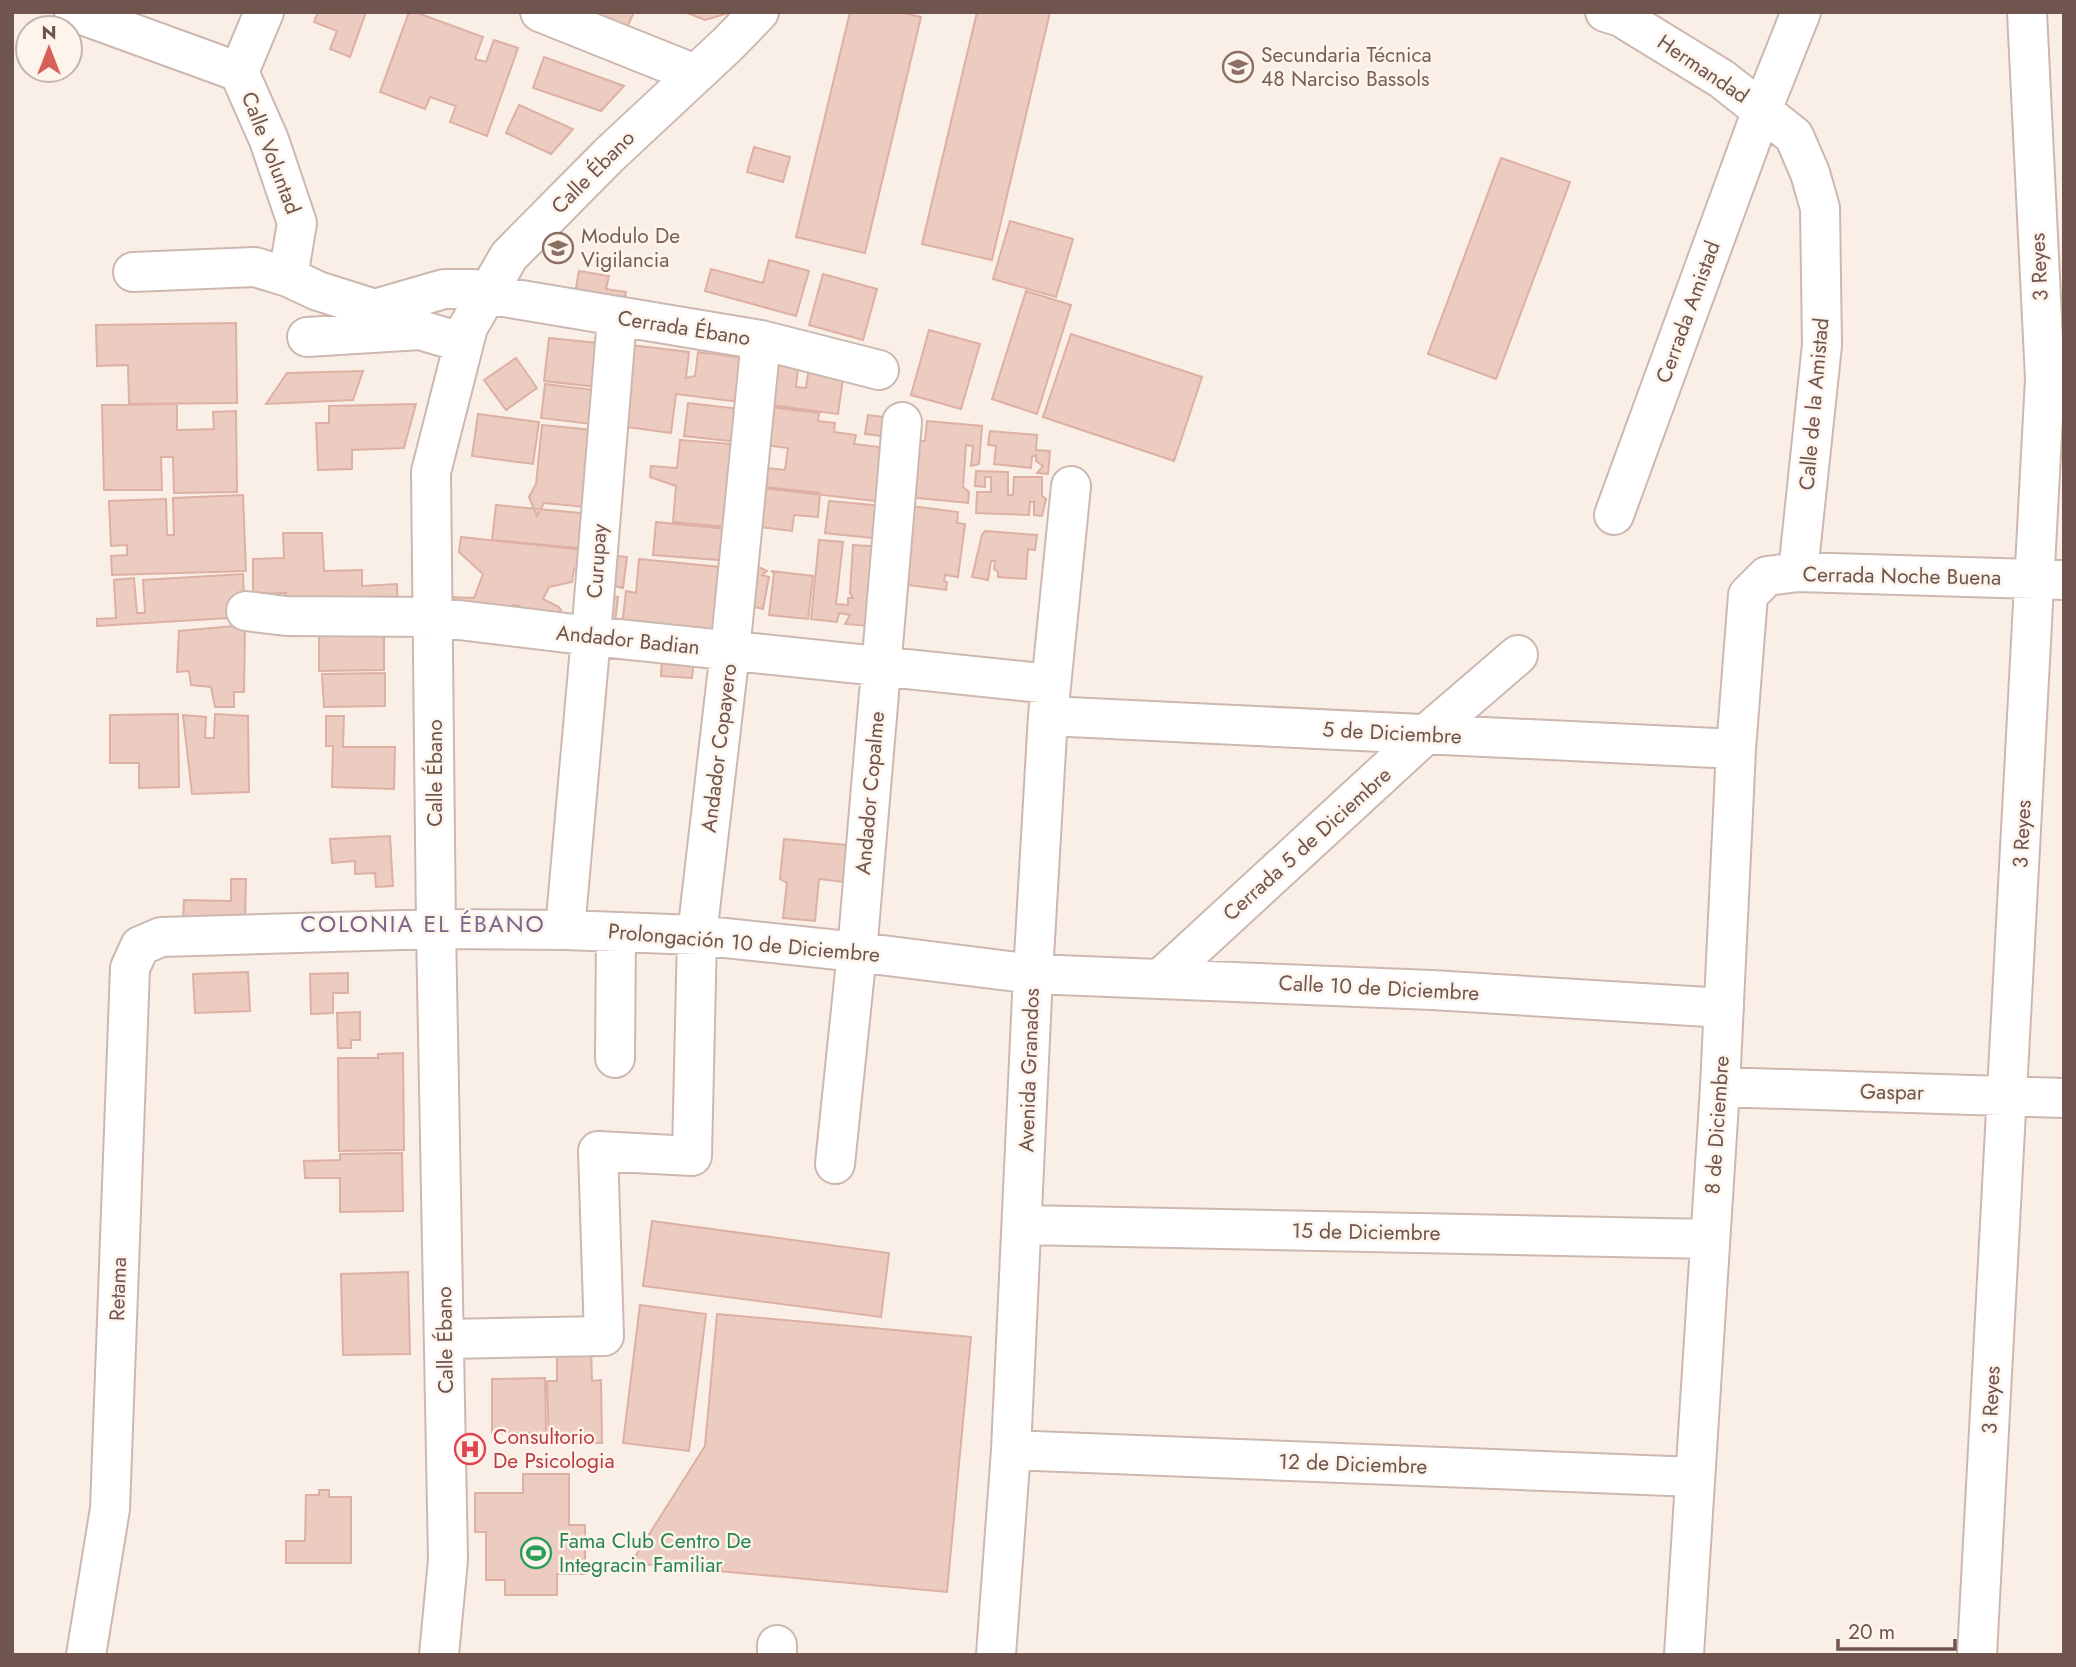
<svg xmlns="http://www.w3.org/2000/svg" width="2076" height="1667" viewBox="0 0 2076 1667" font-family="Jost,sans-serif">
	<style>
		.building { fill: #eccbc0; stroke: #ddb0a3; stroke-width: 2 }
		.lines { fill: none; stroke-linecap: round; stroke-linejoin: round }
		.minor-casing { stroke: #cdb8b0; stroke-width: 42 }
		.minor { stroke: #fff; stroke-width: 38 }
		.labels { text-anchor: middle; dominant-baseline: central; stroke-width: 5; stroke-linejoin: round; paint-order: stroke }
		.education-label { font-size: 21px; fill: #785e54; stroke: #fdf4ec; text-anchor: start }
		.street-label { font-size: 21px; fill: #70544e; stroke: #fdf4ec }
		.health-label { font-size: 21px; fill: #be3a42; stroke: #fdf4ec; text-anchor: start }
		.leisure-label { font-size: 21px; fill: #27864d; stroke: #fdf4ec; text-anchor: start }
		.neighbourhood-label { font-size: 23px; letter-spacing: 2px; fill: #7a668c; stroke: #fdf4ec }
	</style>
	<rect width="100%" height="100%" fill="#faefe6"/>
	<!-- building -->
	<path class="building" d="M318,12H366L350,57L330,49L337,31L314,22Z
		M409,12H415L483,37L475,59L486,62L494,40L518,48L487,136L450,122L456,106L430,97L425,109L380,92Z
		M583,12H634L626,30Z
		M685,12H732L705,20Z
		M850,12H899L921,17L865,253L796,237Z
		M977,12H1050L992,260L922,244Z
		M544,57L624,86L601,111L533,88Z
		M519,105L573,129L551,154L506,133Z
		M754,147L790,157L783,182L747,172Z
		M1501,158L1570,182L1496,379L1428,354Z
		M1010,221L1073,239L1056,297L993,279Z
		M769,260L809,271L796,316L705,291L711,269L763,283Z
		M579,271L609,276L606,289L626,292L622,314L573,305Z
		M823,274L877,289L863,340L809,325Z
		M1026,291L1071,305L1037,414L992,399Z
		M236,323L237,403L129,404L128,365L97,366L96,325Z
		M929,330L980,344L961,409L911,395Z
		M1071,334L1202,377L1174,461L1043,417Z
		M549,338L598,343L606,388L544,381Z
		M630,345L689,352L686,378L695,376L698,352L753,359L747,403L676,394L671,433L627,427L629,414L621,412Z
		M516,358L537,388L506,410L484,380Z
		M768,363L798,368L796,387L806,388L809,367L844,371L838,414L762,404Z
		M363,371L353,400L266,404L287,373Z
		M545,384L603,391L599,425L541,418Z
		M688,403L749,410L739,442L684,436Z
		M177,404V430L214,429L213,412L236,411L237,492L174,493L173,457H161L162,490H104L102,405Z
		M416,404L404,448L352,450V469L318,470L316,423H329V406Z
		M769,407L819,413L818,421L835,423L834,432L856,435L854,444L879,447L886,443L883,436L865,434L868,415L901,419L892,503L754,487L757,467L785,470L788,448L764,445Z
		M478,414L539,422L533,464L472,456Z
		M927,421L982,426L979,464L971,466L973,446L966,445L963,487L969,492L968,503L908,497V440L925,441Z
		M542,425L604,431L596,508L544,503L537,516L529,497L536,484Z
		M990,431L1037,435L1036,450L1050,451L1048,474L1037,473L1043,466L1036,461V455L1032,457L1031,468L994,464L996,446L988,445Z
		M680,440L744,445L738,528L673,522L676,486L650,477L651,466L677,468Z
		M976,471L1008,472V495H1013L1014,477H1042V496L1046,499L1042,516L1034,515V502H1030L1029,515L976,513L977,492H991V477H985V487L975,486Z
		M756,486L820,493L818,517L794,515L792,531L752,526Z
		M243,495L246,571L112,575L111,556L127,555V545L111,546L109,501L166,499L167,535H174L173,498Z
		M829,501L884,506L881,539L825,533Z
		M496,505L591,514L587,549L492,540Z
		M903,505L958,512L957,523L965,524L958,577L945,575L944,581L947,582L946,590L893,583Z
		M656,522L737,530L731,561L653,555Z
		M985,531L1037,535L1035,550L1028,549L1026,579L998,577V572L994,569L995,561H991L988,580L972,577L982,535Z
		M283,533H322L324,571L362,570V586L397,584L398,613L286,616V593L253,594V559L284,558Z
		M461,537L585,550L584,566L574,569L572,582L549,587L543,599L559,607L565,617L518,624L519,606L513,605L507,615L451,613V597L474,598L483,574L459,552Z
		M819,540L843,542L836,604L848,605V598H853L850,593L853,545L886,547L881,627L845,624L850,615L839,613L837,622L811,619Z
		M603,554L627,557L623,588L614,586L612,596L618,597L614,631L593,628Z
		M639,559L731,568L711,645L621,635L626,591L636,593Z
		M752,564L767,571L762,575L769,577L763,609L742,604Z
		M771,571L813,576L808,619L769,615L774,573Z
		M243,574L245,617L97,626V619L116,618L114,580L134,578L137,613H145L143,580Z
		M245,625L244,692H234V707H215L211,687L191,685L189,671L177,672L179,631Z
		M384,630V670L319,671V631Z
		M662,658L694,660L692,678L661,676Z
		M385,673V706L324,707L322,674Z
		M178,714L179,787L139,788V763H110V715Z
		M215,714L248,716L249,792L192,794L183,715L206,717L205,738H214Z
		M326,716H344L343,747H395L394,789L332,787L333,746H326Z
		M390,836L393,886L376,887L375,873L355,874V861L332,863L330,839Z
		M784,839L847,845L843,882L819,879L815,921L783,918L787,883L780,879Z
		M231,879H246L245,923L183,921L184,900L231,901Z
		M248,972L250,1011L195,1013L193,974Z
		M348,973V993H333V1013L311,1014L310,974Z
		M360,1012V1040H351V1048H338L337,1013Z
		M403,1053L404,1150L339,1151L338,1058H378V1054Z
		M402,1153L403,1211L340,1212V1178H305L304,1161L340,1160V1154Z
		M652,1221L889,1253L881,1317L643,1286Z
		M408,1272L410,1354L343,1355L341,1274Z
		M640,1305L706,1314L689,1451L623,1443Z
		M717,1314L971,1337L947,1592L631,1563L705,1446Z
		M557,1348H591L592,1381L601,1380L602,1443L549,1444L547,1381H557Z
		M545,1378L546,1433H492V1379Z
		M523,1474H569V1525H585V1574H557V1595H505V1580H486V1532H475V1493H523Z
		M319,1490H329V1497H351V1563H286V1541H305L306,1495H319Z"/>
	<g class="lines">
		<!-- minor casing -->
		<g class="minor-casing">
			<path id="minor" d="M74,12L239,72
				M540,12L695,74
				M1605,12L1621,17L1722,79L1794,136L1810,173L1820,208L1822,345L1798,572
				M239,72L269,140L297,223L288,277
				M239,72L264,12
				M133,272L255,267L288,277L318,291L375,309L444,289H473L486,294L761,340L879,370
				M307,337L420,330L464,343
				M1614,515L1762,110L1801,12
				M246,611L286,616L434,617L591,636L1051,684
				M1048,716L1736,749
				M565,930L591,636L617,318
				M1160,979L1425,735L1518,655
				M615,1058L616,932
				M1720,1087L2064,1098
				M835,1164L857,952L902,422
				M1023,1225L1710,1239
				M445,1339L604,1336L598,1151L692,1156L697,935L730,651L761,340
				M1011,1450L1695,1477
				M86,1655L110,1509L130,968L140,946L161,937L436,929L565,930L697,935L857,952L1033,974L1432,990L1724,1008
				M439,1655L448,1560L436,929L431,472L468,327L509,256L609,155L728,44L759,12
				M777,1655V1645
				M996,1655L1011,1450L1033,974L1048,716L1071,486
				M1684,1655L1720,1087L1736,749L1748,595L1767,576L1798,572L2064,580
				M1977,1655L2045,379L2027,12"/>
		</g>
		<!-- minor -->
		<use href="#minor" class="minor"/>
	</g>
	<!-- icons -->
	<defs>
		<g id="school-ring" transform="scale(1.575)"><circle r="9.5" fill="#fdf4ec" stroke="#8d6e63" stroke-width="1.5"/><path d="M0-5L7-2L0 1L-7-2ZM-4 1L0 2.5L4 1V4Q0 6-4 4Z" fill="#8d6e63"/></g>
		<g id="hospital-ring" transform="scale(1.575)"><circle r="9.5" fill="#fdf4ec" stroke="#e0444e" stroke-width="1.5"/><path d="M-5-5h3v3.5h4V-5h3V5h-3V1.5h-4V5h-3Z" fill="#e0444e"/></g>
		<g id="stadium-ring" transform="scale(1.575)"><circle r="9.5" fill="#fdf4ec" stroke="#2e9e5b" stroke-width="1.5"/><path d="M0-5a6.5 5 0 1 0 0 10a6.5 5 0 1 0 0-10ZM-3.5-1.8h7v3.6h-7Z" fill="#2e9e5b"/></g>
	</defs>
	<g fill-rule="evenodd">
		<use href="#school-ring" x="1238" y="67"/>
		<use href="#school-ring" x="558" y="248"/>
		<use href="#hospital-ring" x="470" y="1449"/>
		<use href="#stadium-ring" x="536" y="1553"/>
	</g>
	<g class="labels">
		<!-- education labels -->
		<g class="education-label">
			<text x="1261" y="55">Secundaria Técnica<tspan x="1261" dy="24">48 Narciso Bassols</tspan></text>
			<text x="581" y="236">Modulo De<tspan x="581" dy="24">Vigilancia</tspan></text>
		</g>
		<!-- street labels -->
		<g class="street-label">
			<text transform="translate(1703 69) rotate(34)">Hermandad</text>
			<text transform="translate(271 153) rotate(69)">Calle Voluntad</text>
			<text transform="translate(593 172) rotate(-45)">Calle Ébano</text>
			<text transform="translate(2039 267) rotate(-93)">3 Reyes</text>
			<text transform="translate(1688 312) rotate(-70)">Cerrada Amistad</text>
			<text transform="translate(684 328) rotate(9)">Cerrada Ébano</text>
			<text transform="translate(1814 404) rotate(-85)">Calle de la Amistad</text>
			<text transform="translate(597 561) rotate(-86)">Curupay</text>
			<text transform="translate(1902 576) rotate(1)">Cerrada Noche Buena</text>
			<text transform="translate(628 640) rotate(6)">Andador Badian</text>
			<text transform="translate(1392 733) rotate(3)">5 de Diciembre</text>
			<text transform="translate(719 748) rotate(-83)">Andador Copayero</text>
			<text transform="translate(435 773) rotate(-90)">Calle Ébano</text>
			<text transform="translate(870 793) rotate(-85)">Andador Copalme</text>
			<text transform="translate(2022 834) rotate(-87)">3 Reyes</text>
			<text transform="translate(1307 844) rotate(-42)">Cerrada 5 de Diciembre</text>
			<text transform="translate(744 943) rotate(5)">Prolongación 10 de Diciembre</text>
			<text transform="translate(1379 988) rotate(3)">Calle 10 de Diciembre</text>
			<text transform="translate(1029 1070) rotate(-88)">Avenida Granados</text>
			<text transform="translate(1892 1092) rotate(1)">Gaspar</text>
			<text transform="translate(1717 1125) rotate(-86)">8 de Diciembre</text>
			<text transform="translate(1366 1232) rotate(1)">15 de Diciembre</text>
			<text transform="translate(118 1289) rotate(-88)">Retama</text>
			<text transform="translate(445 1340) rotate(-91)">Calle Ébano</text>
			<text transform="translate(1991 1400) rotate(-87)">3 Reyes</text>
			<text transform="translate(1353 1464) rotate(2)">12 de Diciembre</text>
		</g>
		<!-- health labels -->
		<g class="health-label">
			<text x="493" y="1437">Consultorio<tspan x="493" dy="24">De Psicologia</tspan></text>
		</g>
		<!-- leisure labels -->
		<g class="leisure-label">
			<text x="559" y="1541">Fama Club Centro De<tspan x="559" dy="24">Integracin Familiar</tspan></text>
		</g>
		<!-- neighbourhood labels -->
		<g class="neighbourhood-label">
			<text x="423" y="924">COLONIA EL ÉBANO</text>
		</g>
	</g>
	<!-- border -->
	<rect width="2076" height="1667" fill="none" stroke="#70544e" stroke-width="28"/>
	<!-- north arrow -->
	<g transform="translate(49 49)"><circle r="33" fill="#fdf4ec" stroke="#c5b4ad" stroke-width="2"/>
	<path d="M0-5L12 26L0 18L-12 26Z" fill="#d76058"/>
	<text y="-10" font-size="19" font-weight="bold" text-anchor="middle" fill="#70544e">N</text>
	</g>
	<!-- scale -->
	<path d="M1838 1639v10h117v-10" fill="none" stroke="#70544e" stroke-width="3.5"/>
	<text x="1848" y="1639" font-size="21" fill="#70544e" stroke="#fdf4ec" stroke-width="5" paint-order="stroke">20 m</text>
</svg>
